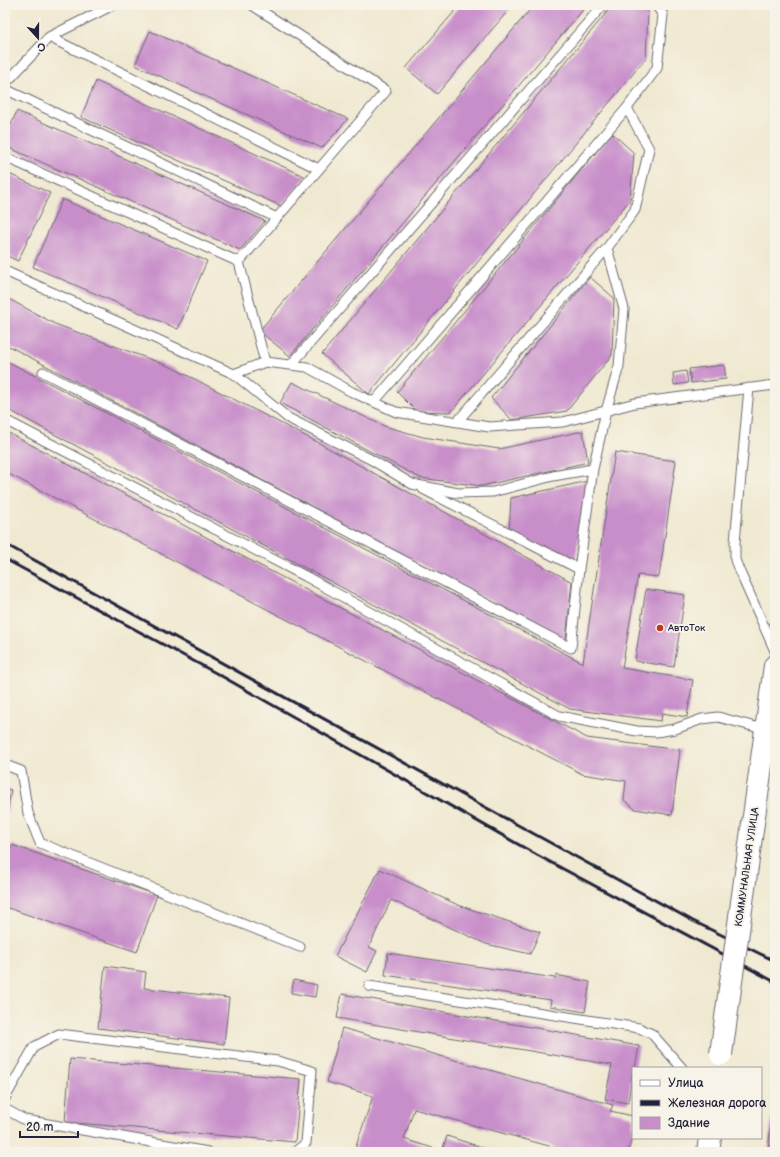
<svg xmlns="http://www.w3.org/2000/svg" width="780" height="1157" viewBox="0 0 780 1157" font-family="'Balsamiq Sans',sans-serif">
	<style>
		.building { fill: #c88eca }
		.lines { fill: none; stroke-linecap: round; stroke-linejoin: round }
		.service-casing { stroke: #6a6870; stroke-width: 11 }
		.tertiary-casing { stroke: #6a6870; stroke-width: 24 }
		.service { stroke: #fff; stroke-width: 9 }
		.tertiary { stroke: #fff; stroke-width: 22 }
		.rail { stroke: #22223b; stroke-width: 3 }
		.tertiary-bridge-casing { stroke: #6a6870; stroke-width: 24; stroke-linecap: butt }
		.tertiary-bridge { stroke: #fff; stroke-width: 22 }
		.poi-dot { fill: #c8321e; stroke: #f7f3e8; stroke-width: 1.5 }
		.labels { text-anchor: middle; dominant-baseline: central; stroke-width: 4; stroke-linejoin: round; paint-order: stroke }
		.poi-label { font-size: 10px; fill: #22223b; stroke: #f7f3e8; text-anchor: start }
		.street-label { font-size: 10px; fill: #22223b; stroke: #f7f3e8 }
	</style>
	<rect width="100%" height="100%" fill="#f7f3e8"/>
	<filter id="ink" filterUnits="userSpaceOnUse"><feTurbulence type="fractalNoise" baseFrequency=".025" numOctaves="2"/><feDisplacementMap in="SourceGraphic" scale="8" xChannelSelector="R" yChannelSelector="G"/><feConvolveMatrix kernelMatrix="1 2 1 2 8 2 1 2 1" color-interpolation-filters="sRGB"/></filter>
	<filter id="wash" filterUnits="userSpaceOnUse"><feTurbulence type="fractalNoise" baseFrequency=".012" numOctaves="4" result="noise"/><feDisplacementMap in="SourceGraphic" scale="16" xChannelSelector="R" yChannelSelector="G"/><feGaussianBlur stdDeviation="0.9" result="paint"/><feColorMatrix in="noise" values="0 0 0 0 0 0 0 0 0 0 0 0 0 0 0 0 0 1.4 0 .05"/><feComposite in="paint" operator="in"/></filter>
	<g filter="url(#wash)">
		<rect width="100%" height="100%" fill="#f0e9d1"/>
		<g id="blocks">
			<!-- building -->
			<path class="building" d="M460,5H513L437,94L406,68Z
				M534,5H587L290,356L259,331Z
				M613,5H640L648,12L646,58L369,394L322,354Z
				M150,31L348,119L322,148L135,65Z
				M96,81L306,177L281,206L81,117Z
				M17,111L265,221L240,250L5,146V138Z
				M612,133L634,153L630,200L451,412L416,411L397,392Z
				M5,172L50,193L18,261L5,255Z
				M62,199L207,261L178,329L33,267Z
				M590,277L614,298L612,355L567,411L512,420L491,398Z
				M5,297L55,324L171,367L319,443L572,582L566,641L5,344Z
				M5,360L583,663L615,452L676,461L659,577L638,575L622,668L693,680L687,717L662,713L661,721L570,709L5,408Z
				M724,365L726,379L691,383L689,369Z
				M686,371L688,383L674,385L673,373Z
				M292,382L384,426L423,437L499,449L583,431L588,462L482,486L420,478L280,403Z
				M5,431L587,738L680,750L672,815L635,809L624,800L626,781L582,774L5,472Z
				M588,481L575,562L509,532L511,498Z
				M646,589L685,595L674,667L635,661Z
				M5,789L11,790L6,820H5Z
				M12,845L157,895L137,952L5,907V866Z
				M380,869L458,905L540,932L530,954L486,944L391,900L369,947L377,951L367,972L335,956Z
				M388,953L555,978L556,975L590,982L585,1012L550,1006L551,1000L385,975Z
				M105,966L146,972L144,988L229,998L224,1044L98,1028Z
				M294,980L317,985L315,997L291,993Z
				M342,994L639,1046L635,1068H633L628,1103L605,1099L612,1065L337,1018Z
				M342,1028L613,1105L610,1111L633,1116V1133L628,1152H571L414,1109L404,1139L442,1151L447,1136L496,1152H354L373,1096L327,1082Z
				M70,1059L301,1079L295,1142L65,1122Z
				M772,1114L775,1115V1152L768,1151Z"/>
		</g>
	</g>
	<g filter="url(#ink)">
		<use href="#blocks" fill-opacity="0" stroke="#6a6870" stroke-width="1"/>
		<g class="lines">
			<!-- service casing -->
			<g class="service-casing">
				<path id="service" d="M49,37L319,169
					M5,84L49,37L113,5
					M5,89L277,218
					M627,108L657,68L663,15L656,5
					M5,157L239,262
					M239,262L386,91L252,5
					M239,262L265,362
					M5,271L234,374L265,362L307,367L352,392L396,412L489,427L563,422L635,403L775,385
					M291,365L603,5
					M43,372L571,648L579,569
					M234,374L288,418L370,459L412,484L458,493L493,492L553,476L593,469L606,411L619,366L624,309L607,248L457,422
					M749,388L735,542V560L739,570L775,651
					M374,402L627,108L649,149L635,210L607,248
					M5,420L305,576L559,716L637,731L656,732L675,729L702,719L718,717L767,730
					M423,489L579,569L593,469
					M5,765L21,771L28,813L40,843L300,947
					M369,986L639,1028L652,1034L682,1068
					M5,1098L34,1047L59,1034L278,1061L312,1071L306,1143L295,1152
					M5,1109L25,1120L208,1152"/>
			</g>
			<!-- tertiary casing -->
			<g class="tertiary-casing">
				<path id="tertiary" d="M747,866L775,666
					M708,1152L710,1138"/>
			</g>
			<!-- service -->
			<use href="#service" class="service"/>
			<!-- tertiary -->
			<use href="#tertiary" class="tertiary"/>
			<!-- rail -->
			<path class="rail" d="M5,544L693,921L775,961
				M5,559L225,678L537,855L775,982"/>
			<!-- tertiary-bridge casing -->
			<g class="tertiary-bridge-casing">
				<path id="tertiary-bridge" d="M721,1054L747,866"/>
			</g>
			<!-- tertiary-bridge -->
			<use href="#tertiary-bridge" class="tertiary-bridge"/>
		</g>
	</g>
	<!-- markers -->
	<circle class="poi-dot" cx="660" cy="628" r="4"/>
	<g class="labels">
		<!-- poi labels -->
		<g class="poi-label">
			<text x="668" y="628">АвтоТок</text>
		</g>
		<!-- street labels -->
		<g class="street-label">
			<text transform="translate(747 867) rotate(-82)">КОММУНАЛЬНАЯ УЛИЦА</text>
		</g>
	</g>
	<!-- margin -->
	<rect width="780" height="1157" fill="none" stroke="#f7f3e8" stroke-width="20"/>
	<!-- legend -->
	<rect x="632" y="1067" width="130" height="72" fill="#f7f3e8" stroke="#a29fa3"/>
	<rect x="640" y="1080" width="20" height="6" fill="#ffffff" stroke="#a29fa3"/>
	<text x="668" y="1087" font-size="12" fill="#22223b">Улица</text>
	<rect x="640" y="1100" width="20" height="6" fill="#22223b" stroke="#a29fa3"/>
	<text x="668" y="1107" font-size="12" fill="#22223b">Железная дорога</text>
	<rect x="640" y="1117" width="20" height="12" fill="#c88eca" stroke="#a29fa3"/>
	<text x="668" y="1127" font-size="12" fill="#22223b">Здание</text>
	<!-- north arrow -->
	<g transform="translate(38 38) rotate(159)" stroke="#f7f3e8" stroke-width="3" paint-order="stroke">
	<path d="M0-3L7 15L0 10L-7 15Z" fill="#22223b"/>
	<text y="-6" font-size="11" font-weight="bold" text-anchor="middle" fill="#22223b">С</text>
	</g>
	<!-- scale -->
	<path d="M20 1131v6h58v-6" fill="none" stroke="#22223b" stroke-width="2"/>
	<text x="26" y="1131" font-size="12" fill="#22223b" stroke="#f7f3e8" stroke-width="3" paint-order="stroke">20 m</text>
</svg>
